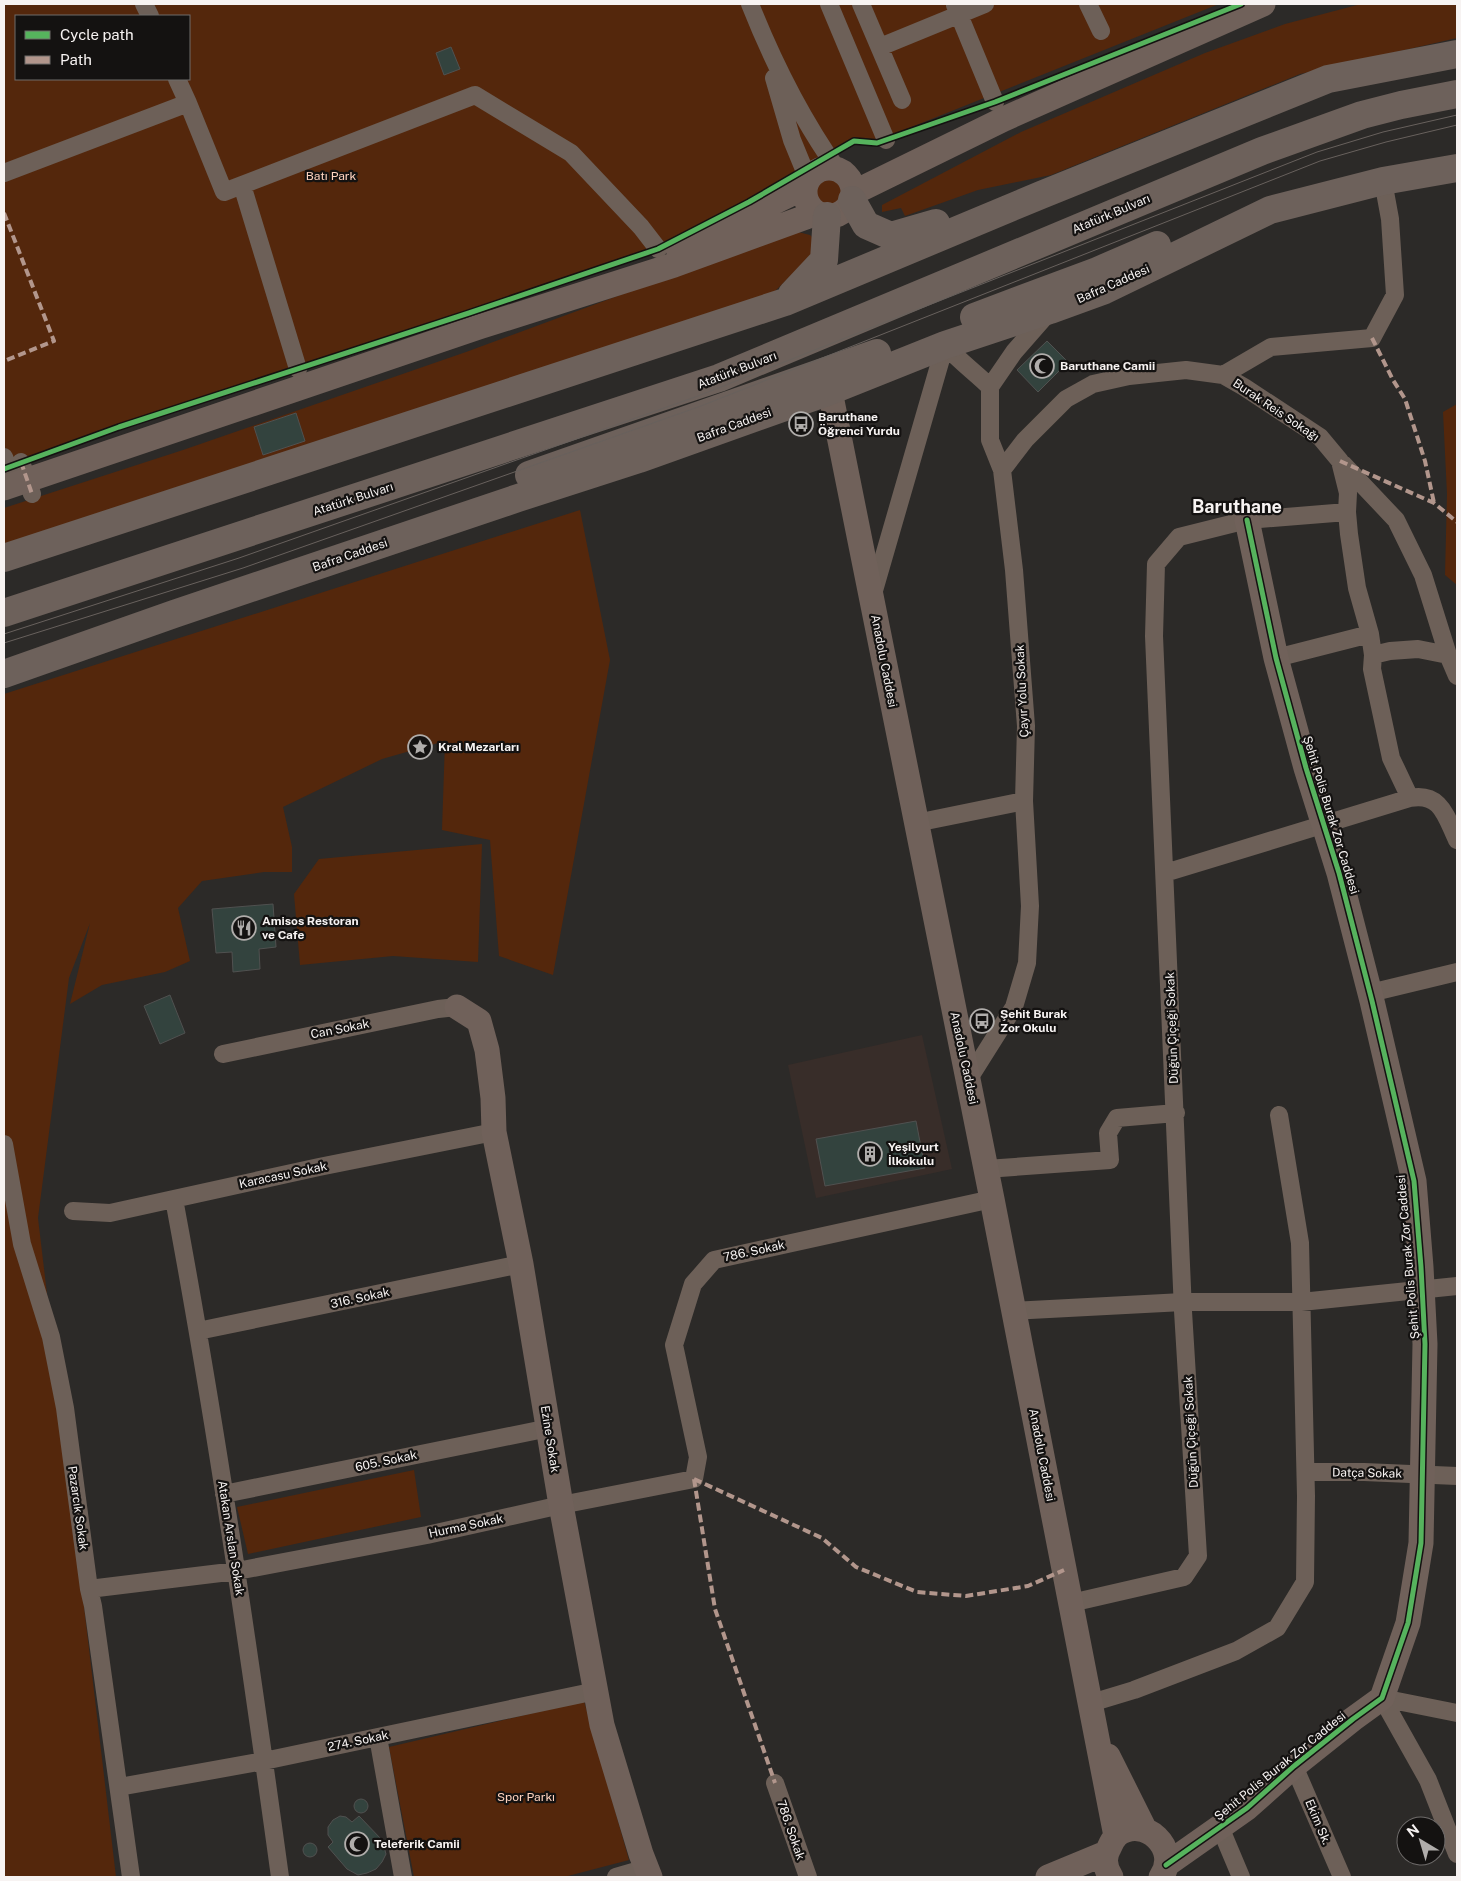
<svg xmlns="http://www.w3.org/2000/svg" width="1461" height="1881" viewBox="0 0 1461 1881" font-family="'Public Sans',sans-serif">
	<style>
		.built { fill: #382d29 }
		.green { fill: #54270c; fill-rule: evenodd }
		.building { fill: #33433e; stroke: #505150 }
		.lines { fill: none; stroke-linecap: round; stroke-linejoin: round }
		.street { stroke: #6d6058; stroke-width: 18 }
		.secondary { stroke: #70615a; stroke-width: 25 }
		.primary { stroke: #6d615b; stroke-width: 28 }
		.tram { stroke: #68615d; stroke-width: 1 }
		.quiet { stroke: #b2968c; stroke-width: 4; stroke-dasharray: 8 4; stroke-linecap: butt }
		.cycleway-casing { stroke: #141211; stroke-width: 8 }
		.cycleway { stroke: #56b35d; stroke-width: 5 }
		.labels { text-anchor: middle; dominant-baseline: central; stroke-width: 4.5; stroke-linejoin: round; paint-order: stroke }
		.park-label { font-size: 12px; fill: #ffd4c0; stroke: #141211 }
		.street-label { font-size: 12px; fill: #f7f3f2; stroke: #141211 }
		.poi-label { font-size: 12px; font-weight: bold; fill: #f7f3f2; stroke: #141211; text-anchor: start }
		.district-label { font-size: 18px; font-weight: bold; fill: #f7f3f2; stroke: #141211 }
	</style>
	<rect width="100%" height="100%" fill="#2c2a28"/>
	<!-- built -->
	<path class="built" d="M922,1035L952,1169L816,1198L788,1065Z"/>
	<!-- green -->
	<path class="green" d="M4,4H1219L874,142L854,141L749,202L658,249L469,313L119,427L4,471ZM16,16H189V79H16Z
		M1361,4H1457V38L1300,74L1051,175L978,190L905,216L901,208L882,212V205L1021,132L1205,53L1285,24Z
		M816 193a13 13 0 1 1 26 0a13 13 0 1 1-26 0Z
		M798,232L810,235L818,243L815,252L774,292L4,544V508L183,450L466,352L745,249Z
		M1457,404V585L1445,575L1447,494L1443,412Z
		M580,510L610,660L553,975L499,956L490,840L442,830L445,741L382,759L283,807L292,847V872H264L202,881L178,908L190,961L165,972L102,985L70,1004L90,923L69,978L38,1218L116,1877H4V694Z
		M482,844L478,962L393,956L300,965L294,894L319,859Z
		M414,1470L421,1517L248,1554L237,1507Z
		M584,1701L629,1860L564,1877H414L389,1747Z"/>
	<!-- building -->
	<path class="building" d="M451,47L460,69L444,75L436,53Z
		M1047,341L1068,362L1038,392L1017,370Z
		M296,413L305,441L263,455L254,427Z
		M273,904L276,947L259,949L260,969L233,972L232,952L216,953L212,909Z
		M170,995L185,1033L160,1044L144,1006Z
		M916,1121L925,1168L825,1186L816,1139Z
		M354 1806a7 7 0 1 1 14 0a7 7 0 1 1-14 0Z
		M340,1816L346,1817L352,1822L359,1816L382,1840L386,1854L382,1862L376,1869L367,1873L358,1875L347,1869L328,1847L333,1842L328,1835V1827L333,1820Z
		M303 1850a7 7 0 1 1 14 0a7 7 0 1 1-14 0Z"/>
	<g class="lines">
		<!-- street -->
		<path class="street" d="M144,4L150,16
			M750,4C773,62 801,118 837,169
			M829,4L886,140
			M861,4L902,100
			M1088,4L1101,31
			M955,5L995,102
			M880,47L985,4
			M774,78L792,140L808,179
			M177,79L188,103
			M4,173L188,103L224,192L475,95L571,153L641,227L658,249
			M242,185L298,369
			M945,345C959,361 976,373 990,387
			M1223,375L1271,347L1372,338L1395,295L1390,219L1383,181
			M4,457L8,467
			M21,462L32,494
			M1343,464L1396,520L1423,575L1448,655L1457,676
			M1002,470L1025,440L1066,399L1093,384L1129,376L1186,370L1223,375L1244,387L1320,437L1340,461L1348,493L1347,512L1349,534L1357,588L1370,634L1373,655L1372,669L1391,758L1410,798C1441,792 1446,817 1457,840
			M873,594L945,345
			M1373,655L1390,651L1418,649L1448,655
			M1276,658L1370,634
			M916,823L1024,801
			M1165,873L1410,798
			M1370,993L1457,972
			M223,1054L438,1009L457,1007
			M968,1080L1014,1007L1027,963L1030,906L1024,801L1026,726L1014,570L1002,470L990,440V387L1014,352L1049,312
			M4,1144L22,1244L51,1337L65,1408L89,1589L93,1606L131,1877
			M986,1169L1110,1160L1108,1133L1117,1118L1176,1113
			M174,1199C216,1424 249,1651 280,1877
			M73,1211L110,1213L319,1167L494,1132
			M1013,1311L1183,1302H1301L1457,1286
			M198,1331L521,1264
			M1306,1472H1364L1457,1476
			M224,1494L549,1428
			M89,1589L237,1571L427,1535L561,1505L694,1479L698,1457L674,1345L693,1284L714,1260L992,1199
			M1071,1603L1184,1577L1198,1556L1183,1311L1154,636L1156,564L1179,537L1247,520L1347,512
			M1382,1698L1428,1780L1457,1854
			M1382,1698L1457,1713
			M1091,1703L1134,1690L1236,1651L1277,1628L1305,1582L1306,1496L1300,1243L1279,1115
			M378,1737L403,1877
			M1294,1766L1342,1877
			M775,1783L808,1877
			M119,1787L264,1761L596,1691
			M1220,1827L1241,1877
			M616,1877L647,1868"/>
		<!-- secondary -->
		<path class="secondary" d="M805 192a24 24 0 1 1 48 0a24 24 0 1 1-48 0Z
			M853,193L1004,119L1263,4
			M678,249L805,187
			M830,391L992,1199L1116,1836
			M4,488L479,327L674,265L817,213
			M457,1007L479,1021L487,1050L493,1098L494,1132L521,1264L561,1505L602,1725L641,1854L650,1877
			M1108,1756L1145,1830
			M1166,1865L1247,1808L1294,1766L1353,1719L1382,1698L1408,1623L1421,1543L1425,1344L1421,1267L1414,1181L1372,1001L1339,873L1306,768L1276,658L1247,520
			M1048,1877L1106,1853
			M1111,1877C1105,1868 1103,1858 1109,1848C1111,1843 1114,1838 1117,1835C1144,1814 1181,1849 1161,1877"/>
		<!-- primary -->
		<path class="primary" d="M852,200L866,225L891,236L936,223
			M792,294L824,260L827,216
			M974,317L1097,271L1157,245
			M529,475L877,353
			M4,558L785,302L1041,195L1328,79L1457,54
			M4,613L719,378L1262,151L1362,115L1401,105L1457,94
			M4,674L174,614L518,498L639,459L830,391L945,345L1050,310L1105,290L1270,210L1383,181L1457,168"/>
		<!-- tram -->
		<path class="tram" d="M4,634L239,558L698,396L1317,152L1383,132L1457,115
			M4,643L243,568L701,406L1320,161L1386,142L1457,125"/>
		<!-- quiet -->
		<path class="quiet" d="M4,213L54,341L4,361
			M1372,338L1393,380L1405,399L1425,461L1434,503
			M1340,461L1434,503L1457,522
			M21,462L32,494
			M694,1479L822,1538L856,1567L917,1592L966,1596L1028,1586L1064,1570
			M694,1479L715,1609L775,1783"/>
		<!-- cycleway casing -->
		<g class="cycleway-casing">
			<path id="cycleway" d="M4,469L119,427L469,313L658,249L749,202L854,141L877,143L995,102L1241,4
				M1166,1865L1247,1808L1294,1766L1353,1719L1382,1698L1408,1623L1421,1543L1425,1344L1421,1267L1414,1181L1372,1001L1339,873L1306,768L1276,658L1247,520"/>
		</g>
		<!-- cycleway -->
		<use href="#cycleway" class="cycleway"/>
	</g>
	<!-- icons -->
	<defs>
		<g id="mosque-ring" transform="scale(1.25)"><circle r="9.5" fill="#141211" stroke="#b0adab" stroke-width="1.5"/><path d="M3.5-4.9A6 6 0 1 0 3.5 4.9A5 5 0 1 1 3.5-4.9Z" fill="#b0adab"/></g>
		<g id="bus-ring" transform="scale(1.25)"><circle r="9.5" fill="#141211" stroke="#b0adab" stroke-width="1.5"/><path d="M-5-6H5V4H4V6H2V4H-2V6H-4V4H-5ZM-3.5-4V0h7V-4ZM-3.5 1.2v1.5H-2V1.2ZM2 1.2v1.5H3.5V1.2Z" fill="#b0adab"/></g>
		<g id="sight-ring" transform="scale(1.25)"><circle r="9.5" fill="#141211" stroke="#b0adab" stroke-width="1.5"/><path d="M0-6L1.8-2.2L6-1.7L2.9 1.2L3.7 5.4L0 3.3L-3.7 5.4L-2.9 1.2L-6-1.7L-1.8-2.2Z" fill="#b0adab"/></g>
		<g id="restaurant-ring" transform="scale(1.25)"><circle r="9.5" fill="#141211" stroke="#b0adab" stroke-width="1.5"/><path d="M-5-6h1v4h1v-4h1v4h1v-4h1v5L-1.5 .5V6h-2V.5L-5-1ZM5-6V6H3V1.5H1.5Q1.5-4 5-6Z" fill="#b0adab"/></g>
		<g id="building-ring" transform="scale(1.25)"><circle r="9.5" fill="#141211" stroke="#b0adab" stroke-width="1.5"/><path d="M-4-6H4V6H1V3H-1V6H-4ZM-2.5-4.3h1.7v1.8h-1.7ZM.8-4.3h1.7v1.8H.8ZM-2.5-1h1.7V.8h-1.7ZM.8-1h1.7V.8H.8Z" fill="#b0adab"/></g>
	</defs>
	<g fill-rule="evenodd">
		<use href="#mosque-ring" x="1042" y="366"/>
		<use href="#bus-ring" x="801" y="424"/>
		<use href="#sight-ring" x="420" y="747"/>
		<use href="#restaurant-ring" x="244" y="928"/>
		<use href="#bus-ring" x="982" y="1021"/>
		<use href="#building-ring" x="870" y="1154"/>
		<use href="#mosque-ring" x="357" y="1844"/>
	</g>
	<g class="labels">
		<!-- park labels -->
		<g class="park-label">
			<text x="331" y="176">Batı Park</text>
			<text x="526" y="1797">Spor Parkı</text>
		</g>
		<!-- street labels -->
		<g class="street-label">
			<text transform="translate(1111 214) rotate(-23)">Atatürk Bulvarı</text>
			<text transform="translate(1113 284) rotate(-24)">Bafra Caddesi</text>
			<text transform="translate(737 370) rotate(-21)">Atatürk Bulvarı</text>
			<text transform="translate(1276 410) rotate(34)">Burak Reis Sokağı</text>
			<text transform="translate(734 425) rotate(-20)">Bafra Caddesi</text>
			<text transform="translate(353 499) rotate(-18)">Atatürk Bulvarı</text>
			<text transform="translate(350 555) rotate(-19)">Bafra Caddesi</text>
			<text transform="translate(884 661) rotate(79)">Anadolu Caddesi</text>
			<text transform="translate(1022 691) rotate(-93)">Çayır Yolu Sokak</text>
			<text transform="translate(1331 815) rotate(73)">Şehit Polis Burak Zor Caddesi</text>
			<text transform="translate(1172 1028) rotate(-92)">Düğün Çiçeği Sokak</text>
			<text transform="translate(340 1029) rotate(-11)">Can Sokak</text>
			<text transform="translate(964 1058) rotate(78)">Anadolu Caddesi</text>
			<text transform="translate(283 1175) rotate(-12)">Karacasu Sokak</text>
			<text transform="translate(754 1251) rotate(-12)">786. Sokak</text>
			<text transform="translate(1408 1257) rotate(-95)">Şehit Polis Burak Zor Caddesi</text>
			<text transform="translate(360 1298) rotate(-12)">316. Sokak</text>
			<text transform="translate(1191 1432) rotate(-93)">Düğün Çiçeği Sokak</text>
			<text transform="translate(550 1439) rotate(81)">Ezine Sokak</text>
			<text transform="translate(1042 1455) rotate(79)">Anadolu Caddesi</text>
			<text transform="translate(386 1461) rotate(-12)">605. Sokak</text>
			<text transform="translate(1367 1473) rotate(1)">Datça Sokak</text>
			<text transform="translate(78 1508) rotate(82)">Pazarcık Sokak</text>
			<text transform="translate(466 1526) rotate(-12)">Hurma Sokak</text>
			<text transform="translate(231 1538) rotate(81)">Atakan Arslan Sokak</text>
			<text transform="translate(358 1741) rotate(-12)">274. Sokak</text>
			<text transform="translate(1280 1766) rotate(-39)">Şehit Polis Burak Zor Caddesi</text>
			<text transform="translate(1318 1822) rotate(67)">Ekim Sk.</text>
			<text transform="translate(791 1830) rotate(71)">786. Sokak</text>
		</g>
		<!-- poi labels -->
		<g class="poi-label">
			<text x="1060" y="366">Baruthane Camii</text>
			<text x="818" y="417">Baruthane<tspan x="818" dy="14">Öğrenci Yurdu</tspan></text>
			<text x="438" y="747">Kral Mezarları</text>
			<text x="262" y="921">Amisos Restoran<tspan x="262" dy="14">ve Cafe</tspan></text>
			<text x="1000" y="1014">Şehit Burak<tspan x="1000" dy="14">Zor Okulu</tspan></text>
			<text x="888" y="1147">Yeşilyurt<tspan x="888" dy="14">İlkokulu</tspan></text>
			<text x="374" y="1844">Teleferik Camii</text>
		</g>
		<!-- district labels -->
		<g class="district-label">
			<text x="1237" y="506">Baruthane</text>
		</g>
	</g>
	<!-- border -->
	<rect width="1461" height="1881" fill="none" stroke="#f7f3f2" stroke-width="10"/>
	<!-- legend -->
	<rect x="15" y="15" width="175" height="65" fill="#141211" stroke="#6f6c6b"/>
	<rect x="25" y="31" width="25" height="8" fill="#56b35d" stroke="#6f6c6b"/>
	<text x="60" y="40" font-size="15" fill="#f7f3f2">Cycle path</text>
	<rect x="25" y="56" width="25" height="8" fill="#b2968c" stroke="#6f6c6b"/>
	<text x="60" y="65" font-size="15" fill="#f7f3f2">Path</text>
	<!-- north arrow -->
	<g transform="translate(1421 1841) rotate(322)"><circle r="24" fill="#141211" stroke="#6f6c6b"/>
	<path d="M0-4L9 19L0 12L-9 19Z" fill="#b0adab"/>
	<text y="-8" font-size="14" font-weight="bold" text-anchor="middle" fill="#f7f3f2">N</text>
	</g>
</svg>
